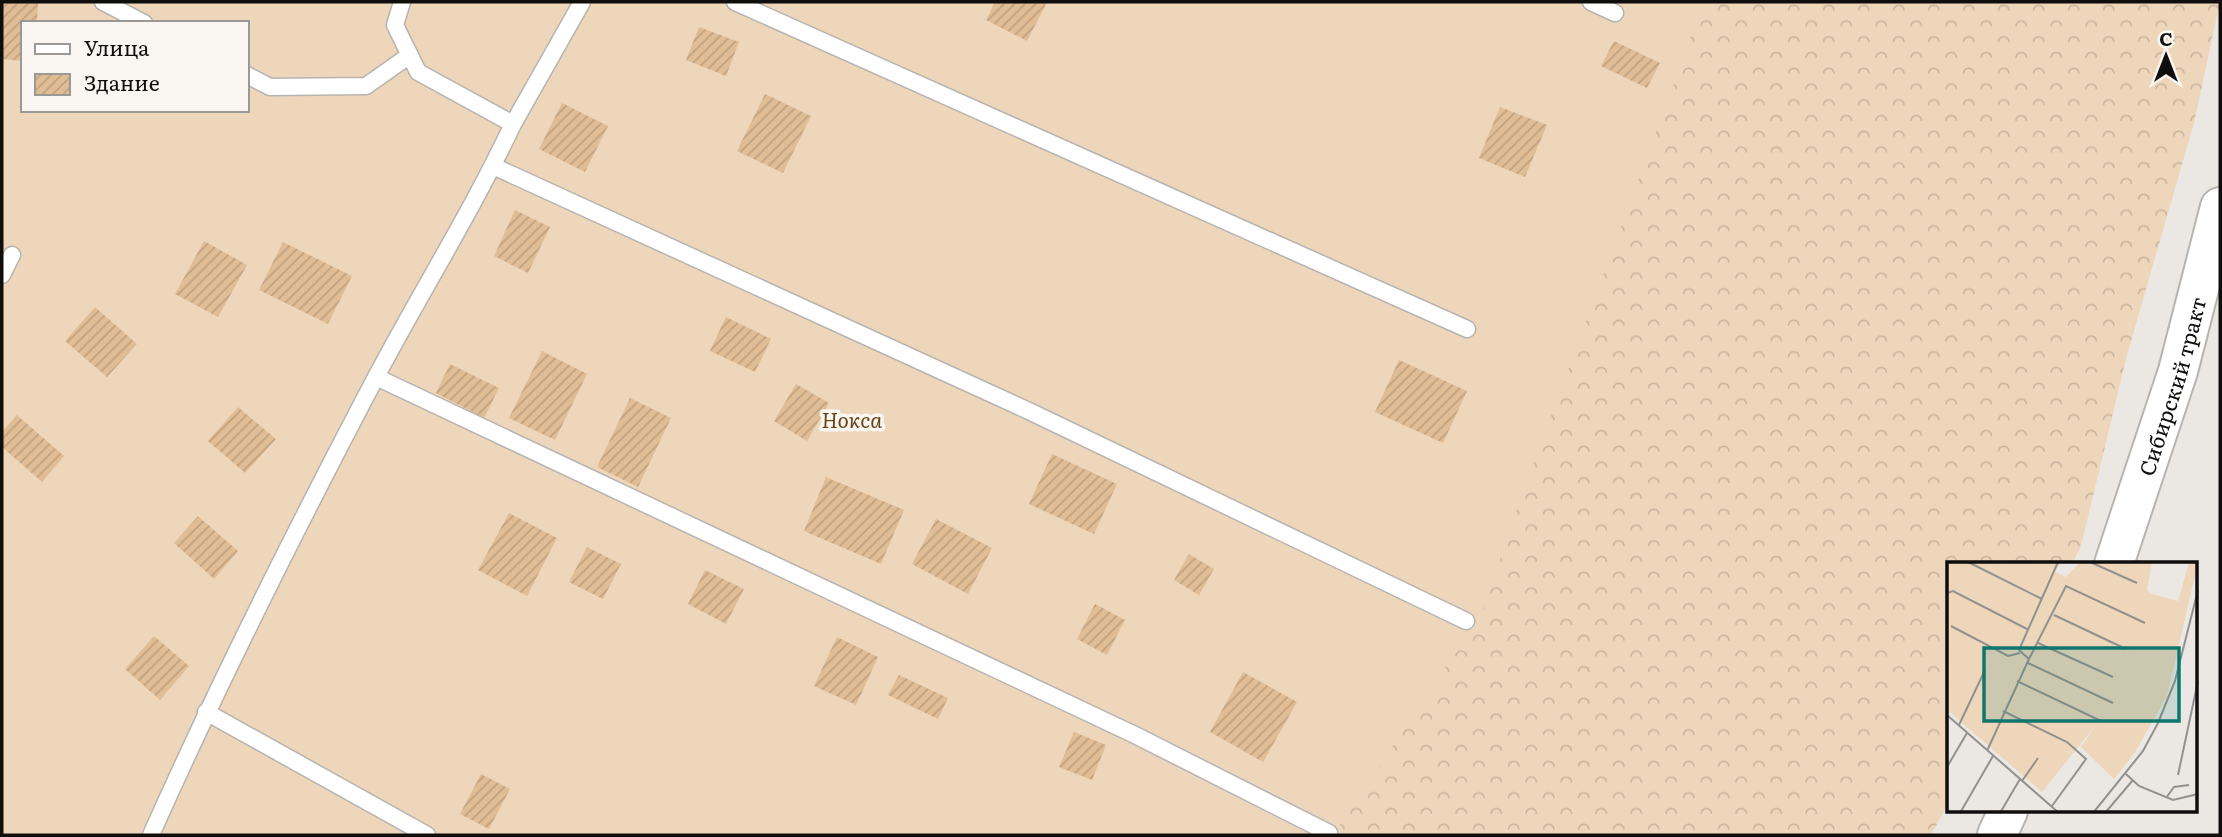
<svg xmlns="http://www.w3.org/2000/svg" width="2222" height="837" viewBox="0 0 2222 837" font-family="Literata,serif">
	<style>
		.forest { fill: url(#forest-crowns) }
		.garden { fill: #eed6bb; fill-rule: evenodd }
		.building { fill: url(#building-hatch) }
		.lines { fill: none; stroke-linecap: round; stroke-linejoin: round }
		.lane-casing { stroke: #b7b4b0; stroke-width: 19 }
		.primary-casing { stroke: #b7b4b0; stroke-width: 42 }
		.lane { stroke: #fff; stroke-width: 16 }
		.primary { stroke: #fff; stroke-width: 38 }
		.labels { text-anchor: middle; dominant-baseline: central; stroke-width: 7; stroke-linejoin: round; paint-order: stroke }
		.street-label { font-size: 21px; fill: #0f0e0d; stroke: #f9f5f1 }
		.park-label { font-size: 21px; font-style: italic; fill: #6a4617; stroke: #f9f5f1 }
		.inset-road { fill: none; stroke: #93918e; stroke-width: 2 }
		.view { fill: #0f766e; fill-opacity: 0.15; stroke: #0f766e; stroke-width: 3.5 }
		.inset-edge { fill: none; stroke: #0f0e0d; stroke-width: 3.5 }
	</style>
	<defs>
		<pattern id="forest-crowns" width="20" height="18" patternUnits="userSpaceOnUse" patternTransform="scale(1.75)"><rect width="20" height="18" fill="#eed6bb"/><path d="M2 6a3 3 0 1 1 6 0M12 15a3 3 0 1 1 6 0" fill="none" stroke="#cbb6a0"/></pattern>
		<pattern id="building-hatch" width="6" height="6" patternUnits="userSpaceOnUse" patternTransform="scale(1.75)"><rect width="6" height="6" fill="#e1bd95"/><path d="M-1 1l2-2M0 6l6-6M5 7l2-2" fill="none" stroke="#c0a17f"/></pattern>
	</defs>
	<rect width="100%" height="100%" fill="#ebe8e4"/>
	<!-- forest -->
	<path class="forest" d="M1675,2H2220L2194,123L2127,355L2081,546L2072,564H1949V802L1931,835H1299Z"/>
	<!-- garden -->
	<path class="garden" d="M2,2H1702L1682,62L1517,508L1483,611L1333,835H2ZM23,23H247V110H23Z"/>
	<!-- building -->
	<path class="building" d="M2,2H38L37,23H23V61L2,59Z
		M995,2H1047L1027,41L986,20Z
		M699,27L739,42L726,76L686,60Z
		M1614,41L1660,63L1647,88L1601,66Z
		M765,94L811,116L783,173L737,151Z
		M562,103L608,126L585,172L539,149Z
		M1500,107L1547,125L1525,177L1479,158Z
		M515,210L550,227L528,273L494,256Z
		M204,241L247,265L218,317L175,294Z
		M283,242L352,276L328,324L259,290Z
		M95,307L137,344L107,377L65,341Z
		M726,317L771,339L755,372L710,351Z
		M542,351L587,374L555,440L509,418Z
		M1399,360L1467,391L1443,443L1375,412Z
		M450,364L499,388L484,418L436,393Z
		M796,384L829,403L807,441L774,421Z
		M630,398L671,418L638,487L597,467Z
		M238,407L276,439L245,473L208,441Z
		M17,415L64,456L42,482L2,447V432Z
		M1052,454L1117,484L1094,534L1029,504Z
		M826,477L904,510L881,564L804,531Z
		M509,513L557,538L527,596L478,570Z
		M198,516L238,551L214,579L174,543Z
		M936,519L992,548L968,594L912,564Z
		M587,547L621,564L603,599L569,582Z
		M1189,554L1214,569L1199,595L1174,580Z
		M705,570L744,589L726,624L688,604Z
		M1095,604L1125,620L1107,655L1077,639Z
		M154,636L189,666L160,700L125,669Z
		M837,637L878,657L856,705L814,686Z
		M1243,672L1297,702L1263,762L1210,732Z
		M899,675L948,698L938,719L888,695Z
		M1074,732L1106,745L1092,780L1059,767Z
		M481,774L510,789L489,829L460,814Z"/>
	<g class="lines">
		<!-- lane casing -->
		<g class="lane-casing">
			<path id="lane" d="M103,2L144,23
				M735,2L1467,329
				M1591,2L1615,13
				M247,75L270,87L366,86L410,55
				M513,124L582,2
				M493,166L1031,412L1466,621
				M2,275L12,255
				M376,377L1135,735L1329,833
				M206,712L427,835
				M151,835C220,680 297,527 376,377C421,292 472,211 513,124L418,72L395,25L402,2"/>
		</g>
		<!-- primary casing -->
		<g class="primary-casing">
			<g id="primary">
				<path id="s1" d="M2114,564L2178,371L2220,207"/>
				<path d="M1997,835L2008,811"/>
			</g>
		</g>
		<!-- lane -->
		<use href="#lane" class="lane"/>
		<!-- primary -->
		<use href="#primary" class="primary"/>
	</g>
	<g class="labels">
		<!-- street labels -->
		<g class="street-label">
			<text stroke="none"><textPath href="#s1" startOffset="187">Сибирский тракт</textPath></text>
		</g>
		<!-- park labels -->
		<g class="park-label">
			<text x="852" y="418">Нокса</text>
		</g>
	</g>
	<!-- overview -->
	<g transform="translate(1947 562)">
		<rect width="250" height="250" fill="#ebe8e4"/>
		<path d="M242,0H250V5L220,134L187,192L167,217L134,185L164,140L205,32L231,39Z" fill="#eed6bb"/>
		<path d="M0,0H114L108,10L119,15L133,0H205L200,28L205,32L167,140L95,230L0,148Z" fill="#eed6bb"/>
		<path class="inset-road" d="M21,0L95,37M143,0L190,21M0,31L6,29L82,68M107,53L179,87M4,64L61,94L73,91M91,81L166,115M82,97L119,24L198,61M81,101L166,141M70,119L154,159M56,149L120,180L139,197L105,244M0,153L112,251M12,163L38,108M40,189L82,97L72,88L111,0M0,205L20,171M179,212L192,224L226,238L251,232M231,213L251,119M75,219L91,196M219,236L227,225L242,223M13,251L46,194M53,251L73,217M146,251L196,189L211,161L228,119L251,28M158,251L186,218"/>
		<path class="view" d="M37,86H232V159H37Z"/>
		<rect width="250" height="250" class="inset-edge"/>
	</g>
	<!-- border -->
	<rect width="2222" height="837" fill="none" stroke="#0f0e0d" stroke-width="7"/>
	<!-- legend -->
	<rect x="21" y="21" width="228" height="91" fill="#f9f5f1" stroke="#9b9996" stroke-width="2"/>
	<rect x="35" y="44" width="35" height="10" fill="#ffffff" stroke="#9b9996" stroke-width="2"/>
	<text x="84" y="56" font-size="21" fill="#0f0e0d">Улица</text>
	<rect x="35" y="74" width="35" height="21" fill="url(#building-hatch)" stroke="#9b9996" stroke-width="2"/>
	<text x="84" y="91" font-size="21" fill="#0f0e0d">Здание</text>
	<!-- north arrow -->
	<g transform="translate(2166 56)" stroke="#f9f5f1" stroke-width="5" paint-order="stroke">
	<path d="M0-5L12 26L0 18L-12 26Z" fill="#0f0e0d"/>
	<text y="-10" font-size="19" font-weight="bold" text-anchor="middle" fill="#0f0e0d">С</text>
	</g>
</svg>
